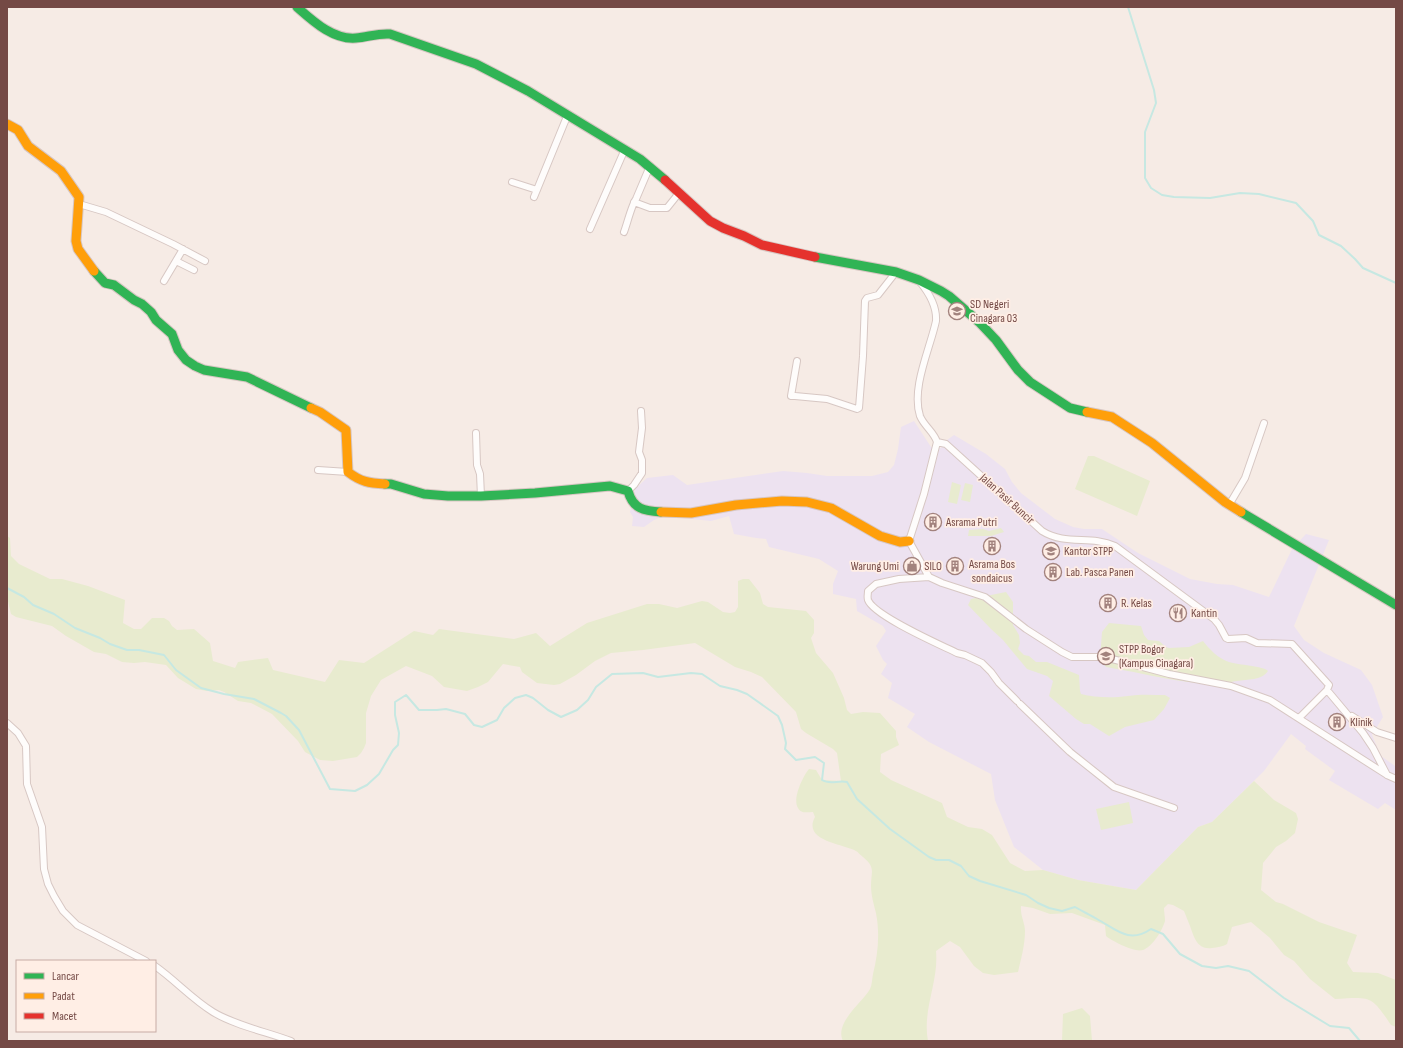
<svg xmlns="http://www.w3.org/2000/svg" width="1403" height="1048" viewBox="0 0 1403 1048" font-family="'Sofia Sans Condensed',sans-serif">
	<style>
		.education { fill: #ede2f0 }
		.green { fill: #e8ebcf }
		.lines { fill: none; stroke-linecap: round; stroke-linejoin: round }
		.stream { stroke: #c6e8e2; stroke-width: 2 }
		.street-casing { stroke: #d7c7c3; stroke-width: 8 }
		.fast-casing { stroke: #d7c6c2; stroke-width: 11 }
		.slow-casing { stroke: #d7c6c2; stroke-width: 11 }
		.jam-casing { stroke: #d7c6c2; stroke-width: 11 }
		.street { stroke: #fefcfb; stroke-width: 6 }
		.fast { stroke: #30b455; stroke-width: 9 }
		.slow { stroke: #ff9f0a; stroke-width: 9 }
		.jam { stroke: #e5322d; stroke-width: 9 }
		.labels { text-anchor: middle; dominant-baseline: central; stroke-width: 3.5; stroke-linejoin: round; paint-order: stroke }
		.poi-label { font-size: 12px; fill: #744945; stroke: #ffeee5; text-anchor: start }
		.street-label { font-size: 12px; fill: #744945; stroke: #ffeee5 }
	</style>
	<rect width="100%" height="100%" fill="#f6ebe5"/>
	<!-- education -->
	<path class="education" d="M914,421L931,447L941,448L947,440L954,435L986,454L1005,469L1012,482L1021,493L1055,519L1073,527L1084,529H1102L1138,553L1190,579L1217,584L1233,585L1269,597L1292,549L1306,534L1329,540L1294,626L1304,640L1324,653L1361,670L1372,685L1383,717L1372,735L1381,756L1395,766L1396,763V810L1385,803L1378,809L1329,780L1335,771L1305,749L1306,746L1291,734L1264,771L1212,822L1198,827L1136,890L1078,880L1043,870L1014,847L995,800L991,774L929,742L907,727L915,714L888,698L892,683L881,674L887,664L883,660L876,646L886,631L883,626L857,611L856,599L833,594V584L838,571L819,559L769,547L766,539L756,538L734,534L729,516L711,521L664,516L654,520L644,527L632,526L633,517L630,512L635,489L647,478L673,475L687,485L783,471L807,473L827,476H872L888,472L894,465L898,449L901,427Z"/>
	<!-- green -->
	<path class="green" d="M1088,456H1094L1150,481L1137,516L1075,489Z
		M952,482L961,485L957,504L948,502Z
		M965,483L973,485L970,502L961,500Z
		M1001,528L1004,532L991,536H968L969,530L983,529L989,531Z
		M7,536L10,538L11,556L19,564L50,579H62L88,586L125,600L123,623L134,629H141L152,618H164L169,621L172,626L177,630L194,629L210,643L213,661L235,668L238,662L268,658L273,670L325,682L339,660L364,663L414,631L433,635L439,629L514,639L536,633L550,646L587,623L647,604H659L677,608L702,601L708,602L723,612L730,613L735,612L738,607V581L743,579H749L760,593L763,604L768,607L806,611L814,620V633L811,638L816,653L833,673L844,698L847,710L851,714L863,712L880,713L896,731V737L899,745L881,754L880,772L891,780L942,803L947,817L968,827L982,829L992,835L1010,863L1025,871L1043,870L1078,880L1136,890L1198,827L1212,822L1254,781L1274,800L1291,810L1296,813L1298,819L1295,833L1286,841L1276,847L1263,863L1261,890L1276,902L1283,904L1319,922L1357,935L1347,963L1353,972L1378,973L1396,980V1027L1391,1025C1371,995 1371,997 1335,999L1310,979L1294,961L1284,955L1270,938L1251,922L1232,927L1227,944C1222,947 1218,947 1212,948C1197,950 1194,937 1190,926C1188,921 1186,916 1184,911L1173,905L1168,904L1164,908C1164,912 1165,917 1165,921C1162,931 1153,946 1143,950C1135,953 1112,941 1106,936L1105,925L1072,913L1050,914L1033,908L1021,906C1020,915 1025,923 1025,931C1025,945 1021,959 1018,972L994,975L983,973L974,966L960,947L950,941L936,951C939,981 922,1010 928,1041H843C834,1023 862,1003 870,989C872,985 872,979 873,974C878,954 880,934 876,913C874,905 871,895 871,886C871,871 876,868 863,857C860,855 858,852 856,851C843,844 802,841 815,817L813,812C808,812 801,814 798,808C792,799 803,776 809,769L816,770L822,780L841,781L837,753L833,749L806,733L801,729L796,712L762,677L751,672L735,667L695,643L643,650L611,653L595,661L576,675L560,684L554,685L537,683L522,672L520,667L503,664L488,682L478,687L467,691L444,687L432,676L406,666L381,680L371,696L366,713V743L364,748L361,753L357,757L333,761L320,760L305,752L298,741L272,714L251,703L238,701L224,692L219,690L207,691L196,689L178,678L166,665L145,662L134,663L122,662L106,654L94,652L66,636L52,626L16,617L11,614L7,597Z
		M1006,592L1013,602V625L1019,635L1020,643L1018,649L1024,655L1029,656L1036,662H1047L1079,675L1080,691L1081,694C1096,698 1113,698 1128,696C1140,694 1153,695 1165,695L1170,698L1164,709L1154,720L1125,727L1109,736L1090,724H1084L1076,719L1049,696L1053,681L1047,676L1027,669L1003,640L991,629L968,605L971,599Z
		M1109,623L1141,626L1144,635L1148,640L1159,641L1166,647L1169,648L1189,647L1203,641C1209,649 1219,659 1229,662C1238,665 1264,666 1268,671C1261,681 1248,679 1237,681C1232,681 1227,684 1222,684C1186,685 1143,673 1106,667L1100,659L1102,632Z
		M1129,802L1133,823L1101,830L1096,809Z
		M1082,1008L1090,1016L1092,1041H1062L1063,1014Z"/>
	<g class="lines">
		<!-- stream -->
		<path class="stream" d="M1128,7L1154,90L1156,103L1145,132V178L1151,188L1162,195L1174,197L1210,198L1240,193L1259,194L1296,203L1313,221L1319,235L1341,246L1355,259L1363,268L1396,283
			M7,588L24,597L33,605L54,614L75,628L100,638L110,644L127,650H139L164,655L176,670L201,688L224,694L254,699L281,713L286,716L299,730L330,789L355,791L367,785L379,774L393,750L398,745L399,733L395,715V702L406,695L419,710H437L446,709L465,714L474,725L482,727L497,720L504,708L515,698L526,695L533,698L548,710L561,717L577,710L588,700L596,687L612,674L643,673L658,677L691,673L702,674L720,686L737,690L747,694L778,716L782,725L786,743L785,749L796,760L815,757L824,763L822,780C830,785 838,780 847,782L857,799L890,829L929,857L936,860H949L961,866L969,876L980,881L1026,895L1038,903L1049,908L1062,911L1075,907C1082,911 1090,915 1097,919C1117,930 1129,944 1151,929L1163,934L1180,954L1202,966L1216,968L1228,966L1249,971L1284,998L1330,1026L1349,1028L1360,1041"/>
		<!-- street casing -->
		<g class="street-casing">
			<path id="street" d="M512,182L537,190
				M534,197L568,114
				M634,202L650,208H667L679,193
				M79,204L106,212L173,244L205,261
				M590,229L625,149
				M624,232C627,224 632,204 636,199L650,166
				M176,261L194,270
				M164,281L183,249
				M920,282C929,293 937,306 936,321C930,349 911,388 920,416C924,426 934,432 937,442
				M797,361L791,396H795L827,399L857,409L859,408L863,356L865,301L867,298L878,295L896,272
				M476,433L477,465L480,474L481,496
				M937,442L924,494L909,541L929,577L942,583L985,597L1026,629L1062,652L1072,657H1104L1124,662L1169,674L1231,686L1270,700L1387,775L1396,779
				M937,442L946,444L1042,531C1066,546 1090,535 1115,546L1214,619L1219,625L1226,638L1228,639L1246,638L1257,643L1292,644L1329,685L1327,690L1299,718
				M318,470L348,472
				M628,491L634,485L642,473V460L639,452L642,428L641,411
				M1229,505L1245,478L1264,423
				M929,577L899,579L876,584L868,591C868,594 867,597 868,600C874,616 941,645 957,653L965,655L982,663L991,672L999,683L1017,701
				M1327,690L1363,733L1373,748L1387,775
				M1020,704L1070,752L1114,787L1174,808
				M1352,716L1377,732L1396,738
				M7,723L18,733L26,746L27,784L42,827L44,869L48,884L54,896L63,911L77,925L146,961
				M155,966C175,980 192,999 213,1012C234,1025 267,1032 291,1041"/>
		</g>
		<!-- fast casing -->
		<g class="fast-casing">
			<path id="fast" d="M297,7C313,21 333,40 356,38C368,37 378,33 390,34L476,64L528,91L640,159L665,180
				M815,257L896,272L919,280L941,291L949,296L979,322L996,340L1018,370L1030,382L1070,408L1087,412
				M94,271L105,283L114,285L134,300L142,304L151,312L156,320L172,334L178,350L186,360L195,366L204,370L247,377L311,408
				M385,484H391L424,494L448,496H481L535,493L610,486L628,491C633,509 644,511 661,512
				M1241,512L1396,605"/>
		</g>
		<!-- slow casing -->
		<g class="slow-casing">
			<path id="slow" d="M7,124L18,130L28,146L61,171L79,197L76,241L78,249L94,271
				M311,408L320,412L346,430L348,472C361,482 369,483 385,484
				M1087,412L1112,417L1152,443L1225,502L1241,512
				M661,512L691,513L736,505L782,501L807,502L831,508L880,536L900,542L909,541"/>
		</g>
		<!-- jam casing -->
		<g class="jam-casing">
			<path id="jam" d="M665,180L710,221L723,228L744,236L762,245L815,257"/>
		</g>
		<!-- street -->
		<use href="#street" class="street"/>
		<!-- fast -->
		<use href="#fast" class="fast"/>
		<!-- slow -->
		<use href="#slow" class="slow"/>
		<!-- jam -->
		<use href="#jam" class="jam"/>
	</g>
	<!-- icons -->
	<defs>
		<g id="school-ring" transform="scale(0.9)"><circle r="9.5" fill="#ffeee5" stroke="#a2827d" stroke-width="1.5"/><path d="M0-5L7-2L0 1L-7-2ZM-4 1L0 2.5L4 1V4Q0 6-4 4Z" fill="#a2827d"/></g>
		<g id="building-ring" transform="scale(0.9)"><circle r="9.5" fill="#ffeee5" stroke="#a2827d" stroke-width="1.5"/><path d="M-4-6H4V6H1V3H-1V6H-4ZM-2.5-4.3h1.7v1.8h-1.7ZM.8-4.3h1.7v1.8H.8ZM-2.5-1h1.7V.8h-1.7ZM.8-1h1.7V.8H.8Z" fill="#a2827d"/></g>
		<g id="university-ring" transform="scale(0.9)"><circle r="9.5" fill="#ffeee5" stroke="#a2827d" stroke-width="1.5"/><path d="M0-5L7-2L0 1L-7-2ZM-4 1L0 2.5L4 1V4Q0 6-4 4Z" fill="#a2827d"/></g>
		<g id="shop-ring" transform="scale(0.9)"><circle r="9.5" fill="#ffeee5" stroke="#a2827d" stroke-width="1.5"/><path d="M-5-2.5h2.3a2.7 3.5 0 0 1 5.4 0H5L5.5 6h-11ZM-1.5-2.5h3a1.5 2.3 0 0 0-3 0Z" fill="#a2827d"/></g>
		<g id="restaurant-ring" transform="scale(0.9)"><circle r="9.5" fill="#ffeee5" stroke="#a2827d" stroke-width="1.5"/><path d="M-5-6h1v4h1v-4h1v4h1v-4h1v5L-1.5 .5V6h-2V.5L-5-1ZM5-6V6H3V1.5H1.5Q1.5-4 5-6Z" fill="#a2827d"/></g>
	</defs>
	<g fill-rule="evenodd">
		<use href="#school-ring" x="957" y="311"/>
		<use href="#building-ring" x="933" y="522"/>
		<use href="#building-ring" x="992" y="546"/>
		<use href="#university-ring" x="1051" y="551"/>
		<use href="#shop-ring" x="912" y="566"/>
		<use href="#building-ring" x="955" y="566"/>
		<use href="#building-ring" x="1053" y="572"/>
		<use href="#building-ring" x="1108" y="603"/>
		<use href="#restaurant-ring" x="1178" y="613"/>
		<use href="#university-ring" x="1106" y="656"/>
		<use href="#building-ring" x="1337" y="722"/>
	</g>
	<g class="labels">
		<!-- poi labels -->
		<g class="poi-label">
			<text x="970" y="304">SD Negeri<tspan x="970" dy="14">Cinagara 03</tspan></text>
			<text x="946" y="522">Asrama Putri</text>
			<text x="1064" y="551">Kantor STPP</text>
			<text x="992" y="564" text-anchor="middle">Asrama Bos<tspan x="992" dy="14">sondaicus</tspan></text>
			<text x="899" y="566" text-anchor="end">Warung Umi</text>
			<text x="942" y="566" text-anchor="end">SILO</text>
			<text x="1066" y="572">Lab. Pasca Panen</text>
			<text x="1121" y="603">R. Kelas</text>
			<text x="1191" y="613">Kantin</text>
			<text x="1119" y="649">STPP Bogor<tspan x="1119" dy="14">(Kampus Cinagara)</tspan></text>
			<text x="1350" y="722">Klinik</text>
		</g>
		<!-- street labels -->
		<g class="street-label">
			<text transform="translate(1007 499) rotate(42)">Jalan Pasir Buncir</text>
		</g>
	</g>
	<!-- border -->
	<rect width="1403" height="1048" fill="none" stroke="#744945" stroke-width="16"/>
	<!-- legend -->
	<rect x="16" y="960" width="140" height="72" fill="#ffeee5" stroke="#c7aca5"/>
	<rect x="24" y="973" width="20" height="6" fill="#30b455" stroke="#c7aca5"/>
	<text x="52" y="980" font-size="12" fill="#744945">Lancar</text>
	<rect x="24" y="993" width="20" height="6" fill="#ff9f0a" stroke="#c7aca5"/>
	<text x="52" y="1000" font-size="12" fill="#744945">Padat</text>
	<rect x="24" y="1013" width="20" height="6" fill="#e5322d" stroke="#c7aca5"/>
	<text x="52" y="1020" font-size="12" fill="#744945">Macet</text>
</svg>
